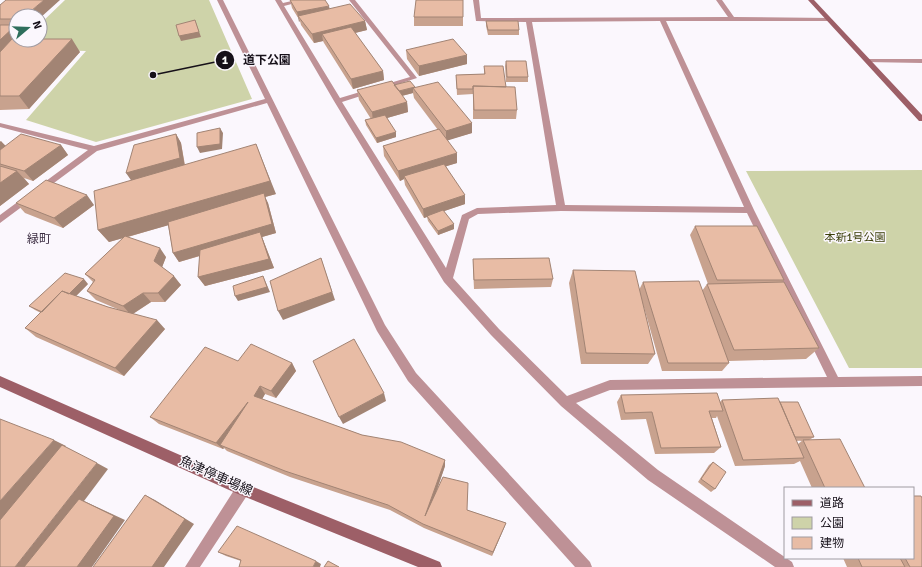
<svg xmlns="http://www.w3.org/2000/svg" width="922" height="567" viewBox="0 0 922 567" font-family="Signika,'Noto Sans JP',sans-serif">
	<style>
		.green { fill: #ced3a9 }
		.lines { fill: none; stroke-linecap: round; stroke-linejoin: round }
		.street { fill: #be9196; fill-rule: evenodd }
		.secondary { fill: #9d5f67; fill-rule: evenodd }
		.wall { fill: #c8a28e; fill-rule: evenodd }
		.shaded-wall { fill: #a28474 }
		.building { fill: #e8bca5; stroke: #a28474 }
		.labels { text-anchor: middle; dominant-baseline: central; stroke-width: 3; stroke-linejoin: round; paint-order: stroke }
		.park-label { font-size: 11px; fill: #3b3f09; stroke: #fbf7fd }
		.neighbourhood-label { font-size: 12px; fill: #3b2c41; stroke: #fbf7fd }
		.near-street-label { font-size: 13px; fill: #161019; stroke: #fbf7fd }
		.leader { fill: none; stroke: #161019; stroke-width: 1.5 }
		.callout-dot { fill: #161019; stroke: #fbf7fd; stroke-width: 1.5 }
		.mark-label { font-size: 12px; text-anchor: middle; font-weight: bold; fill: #fff }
		.callout-label { font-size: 12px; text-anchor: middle; font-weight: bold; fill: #161019; stroke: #fbf7fd; stroke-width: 3; stroke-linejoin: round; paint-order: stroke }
	</style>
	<rect width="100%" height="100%" fill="#fbf7fd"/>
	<!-- green -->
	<path class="green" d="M65,0H209L252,99L96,142L26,120L86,51L15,49L40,40V24Z
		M922,170V368H849L746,171Z"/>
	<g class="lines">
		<!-- street -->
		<path class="street" d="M217,0H223L385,325L416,373L590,562L592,567H575L408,381L377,331L267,103L97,151L0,223V215L88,150L0,127V123L94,146L265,99Z
			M275,0H281L283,3L296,0H307L284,6L340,98L410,77L349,0H355L417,78L342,102L446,268L462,215L477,208L556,205L526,22L476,21L473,0H479L481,18L728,17L716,0H722L734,17L831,18V20L829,21H666L754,210L838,377L922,376V386L610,390L576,403L658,470L792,562L794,567H775L648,480L561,406L491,335L444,282L334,101ZM660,21L744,207L565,205L532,22ZM561,211L747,213L827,377L610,380L567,396L499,329L453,278L469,219L478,214Z
			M868,59H922V63L866,62V60Z
			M243,482L248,484L250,489L248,494L200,567H185L238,484Z"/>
		<!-- secondary -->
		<path class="secondary" d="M808,0H814L922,115V121H919Z
			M0,376L246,484L440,562L442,567H418L238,494L0,387Z"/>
	</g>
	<!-- wall -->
	<path class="wall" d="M290,0L329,9L365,21L367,30L355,33L383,71L384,80L353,89L324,43L323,41L314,43L301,25L300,21L292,8Z
		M463,0V26H414V17Z
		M0,5L16,16V40L80,52L29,109L0,110Z
		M486,21L519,30V35H488L486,26Z
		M406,50L467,55V64L419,76L407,59Z
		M506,61L528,77V82H506L505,66Z
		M484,66L506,87L517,110L516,119H473V94L457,95L456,75L484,74Z
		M394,85L415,87L472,123V133L447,140L457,163L446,166L465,204L444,211L454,229L438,235L428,221L427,217L424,218L405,185L404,179L400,181L384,156L383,146L438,130L414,98L413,93L402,96L407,102L408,112L387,118L396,137L377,143L366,125L365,120L371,119L359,100L357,90Z
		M176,134L181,143L185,165L276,194L265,197L268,203L276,233L262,237L274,268L205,286L198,277L200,256L179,262L173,253L168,225L128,237L166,257L162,267L181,285L165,302H151L133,314L165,329L124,376L36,337L25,328L41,313L35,310L29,306L88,284L76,296L108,307L122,311L96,300L87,291L93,282L85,274L123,238L109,242L98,230L131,180Z
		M0,141L6,146L61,145L68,155L33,181L24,178L29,184L0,206Z
		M16,203L94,205L63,228L25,213Z
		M695,226L784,280L782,282L819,348L806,359L729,361V363L722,371H662L643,304L655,354L648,364H581L569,283L573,270L639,290L643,282L702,291L707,284H708L690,235Z
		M473,259L553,279L551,287L474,289L473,268Z
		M238,361L292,363L296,371L276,398L265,394L262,399L362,435L445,460V466L436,493L467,510L506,523L492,556L424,528L390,510L290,477L227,451L224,448L223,449L159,424L150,417Z
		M621,395L720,402L722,400L780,402L814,437L809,440L865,488H812L800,461L794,464L735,466L717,416L716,418H712L721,447L714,453L655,454L646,419L621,420L617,402ZM803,440L798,444L796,441L809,440Z
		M713,462L715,489L711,492L698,482L709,465Z
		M218,552L321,564L241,561L226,556Z
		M843,558H913L922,567H847Z"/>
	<!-- shaded-wall -->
	<path class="shaded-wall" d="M44,0H60L40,18V16H25Z
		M329,6L331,15L298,16L300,21L299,22L297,12Z
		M195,20L201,37L181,41L179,36Z
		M365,21L367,30L326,40L322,34L323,41L314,43L312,34Z
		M16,25V40L0,56V40Z
		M72,39L80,52L29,109L19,96Z
		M467,55V64L419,76V66Z
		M383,71L384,80L353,89L351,79Z
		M415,87L413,88V93L397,97V92Z
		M407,102L408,112L373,122L372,112Z
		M472,123V133L446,141V131Z
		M220,128L223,133L222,149L200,153L197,147Z
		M396,132V137L377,143L376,138Z
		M176,134L181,143L185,168L133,183L126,173Z
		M1,141L10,151L0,158V142Z
		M256,144L276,194L265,197L268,203L276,233L262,237L274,268L205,286L198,277L262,237L179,262L173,253L265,198L109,242L98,230Z
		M61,145L68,155L33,181L24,171Z
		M457,153V163L405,179L404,176V179L400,181L398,171Z
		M17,171L29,184L0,206V183Z
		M87,195L94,205L63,228L54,218Z
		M465,195V204L424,218L423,209Z
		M454,224V229L438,235V231Z
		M160,248L166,257L161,270L154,261Z
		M321,258L335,300L283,320L278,311Z
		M174,276L181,285L165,302L158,293Z
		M263,276L270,292L238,301L235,296Z
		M84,279L88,284L53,319L48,315Z
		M143,293L151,302L131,315L123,306Z
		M157,320L165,329L124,376L115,368Z
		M292,363L296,371L276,398L271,391Z
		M260,386L265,394L260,403L254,396Z
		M384,393L386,401L343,424L339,417Z
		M248,402L220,445L224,448L223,449L216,443Z
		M54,440L66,446L0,523V501Z
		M445,460V466L426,521L425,516Z
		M97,463L108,469L84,501L125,520L92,567H15Z
		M145,495L155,500L194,524L164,567H152Z
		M506,523L504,528L492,556L493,552Z
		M316,561L321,564L320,567H313Z"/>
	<!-- building -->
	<path class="building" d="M6,0H44L25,16H16V19H0V5Z
		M290,0H325L329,6L297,12Z
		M416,0H463V17H414Z
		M350,4L365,21L312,34L298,16Z
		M195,20L199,32L179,36L176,25Z
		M486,21H518L519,30H488Z
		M0,25H16L0,40Z
		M351,27L383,71L351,79L322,34Z
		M12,39H16V40H40V39H72L19,96H0V52Z
		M453,39L467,55L419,66L406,50Z
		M506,61H526L528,77H507Z
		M484,66H503L506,87L473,86V89H457L456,75L485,74Z
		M392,81L407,102L372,112L357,90Z
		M410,81L415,87L399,91L394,85Z
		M438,82L472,123L446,131L413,88Z
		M473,86L515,87L517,110H474Z
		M385,115L396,132L376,138L365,120Z
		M220,128V144L197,147V133Z
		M439,129L457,153L398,171L383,146Z
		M21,134L61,145L24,171L0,164V150Z
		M176,134L180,158L126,173L134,145Z
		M256,144L270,181L98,230L94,191Z
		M444,164L465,195L423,209L404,176Z
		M0,166L17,171L0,183Z
		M46,180L87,195L54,218L16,203Z
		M264,193L272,224L173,253L168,222Z
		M443,210L454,224L438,231L427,216Z
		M695,226H757L784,280H717Z
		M260,232L269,259L198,277L200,250Z
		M125,236L160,248L154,261L174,276L158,293H143L123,306L87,291L95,280L85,274Z
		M321,258L332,292L278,311L270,281Z
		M549,258L553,279L474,280L473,259Z
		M573,270L635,271L655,354L586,353Z
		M65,273L84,279L69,294L62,291L42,312L29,306Z
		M263,276L267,287L235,296L233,286Z
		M699,281L729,363H668L643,282Z
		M784,282L819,348L734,350L707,284Z
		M62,291L108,307L157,320L115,368L25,328Z
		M354,339L384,393L339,417L313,361Z
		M251,344L292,363L271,391L260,386L254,396L362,435L401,442L445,460L425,516L443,477L468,483L467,510L506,523L493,552L423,524L388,505L285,471L220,445L248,402L216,443L150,417L205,347L238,361Z
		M717,393L723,411H709L721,447L661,448L652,412L625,413L621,395Z
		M778,398L804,458L743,460L722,400Z
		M780,402H798L814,437H795Z
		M0,419L54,440L0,501Z
		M840,439L865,488H825L803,440Z
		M62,445L97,463L15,567H0V520Z
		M713,462L726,472L715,489L701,479Z
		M145,495L185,519L152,567H93Z
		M913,496H921L922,498V567H910L905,558H913Z
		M79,499L114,516L77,567H24Z
		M237,526L316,561L313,567H239L241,560L218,552Z
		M858,558H900L905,567H862Z
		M328,561L339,567H324Z"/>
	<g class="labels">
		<!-- park labels -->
		<g class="park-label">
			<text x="855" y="237">本新1号公園</text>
		</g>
		<!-- neighbourhood labels -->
		<g class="neighbourhood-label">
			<text x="39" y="239">緑町</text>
		</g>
		<!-- near-street labels -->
		<g class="near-street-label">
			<text transform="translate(216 476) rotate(24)">魚津停車場線</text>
		</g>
	</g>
	<!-- callouts -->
	<path class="leader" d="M153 75L225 60"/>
	<g class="callout-dot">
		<circle cx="153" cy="75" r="4"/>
		<circle cx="225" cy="60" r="10"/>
	</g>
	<g class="mark-label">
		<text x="225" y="64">1</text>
	</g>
	<g class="callout-label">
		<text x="267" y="64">道下公園</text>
	</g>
	<!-- legend -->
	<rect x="784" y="487" width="130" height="72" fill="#fbf7fd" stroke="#9f9ba2"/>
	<rect x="792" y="500" width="20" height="6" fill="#9d5f67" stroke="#9f9ba2"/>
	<text x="820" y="507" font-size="12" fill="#161019">道路</text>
	<rect x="792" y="517" width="20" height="12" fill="#ced3a9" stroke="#9f9ba2"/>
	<text x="820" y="527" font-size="12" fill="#161019">公園</text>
	<rect x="792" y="537" width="20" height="12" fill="#e8bca5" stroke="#9f9ba2"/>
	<text x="820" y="547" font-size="12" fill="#161019">建物</text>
	<!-- north arrow -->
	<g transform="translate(28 28) rotate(71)"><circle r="19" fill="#fbf7fd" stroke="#9f9ba2"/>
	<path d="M0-3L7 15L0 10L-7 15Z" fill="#2e6e5c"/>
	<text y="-6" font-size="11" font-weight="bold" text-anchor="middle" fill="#161019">N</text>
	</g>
</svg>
